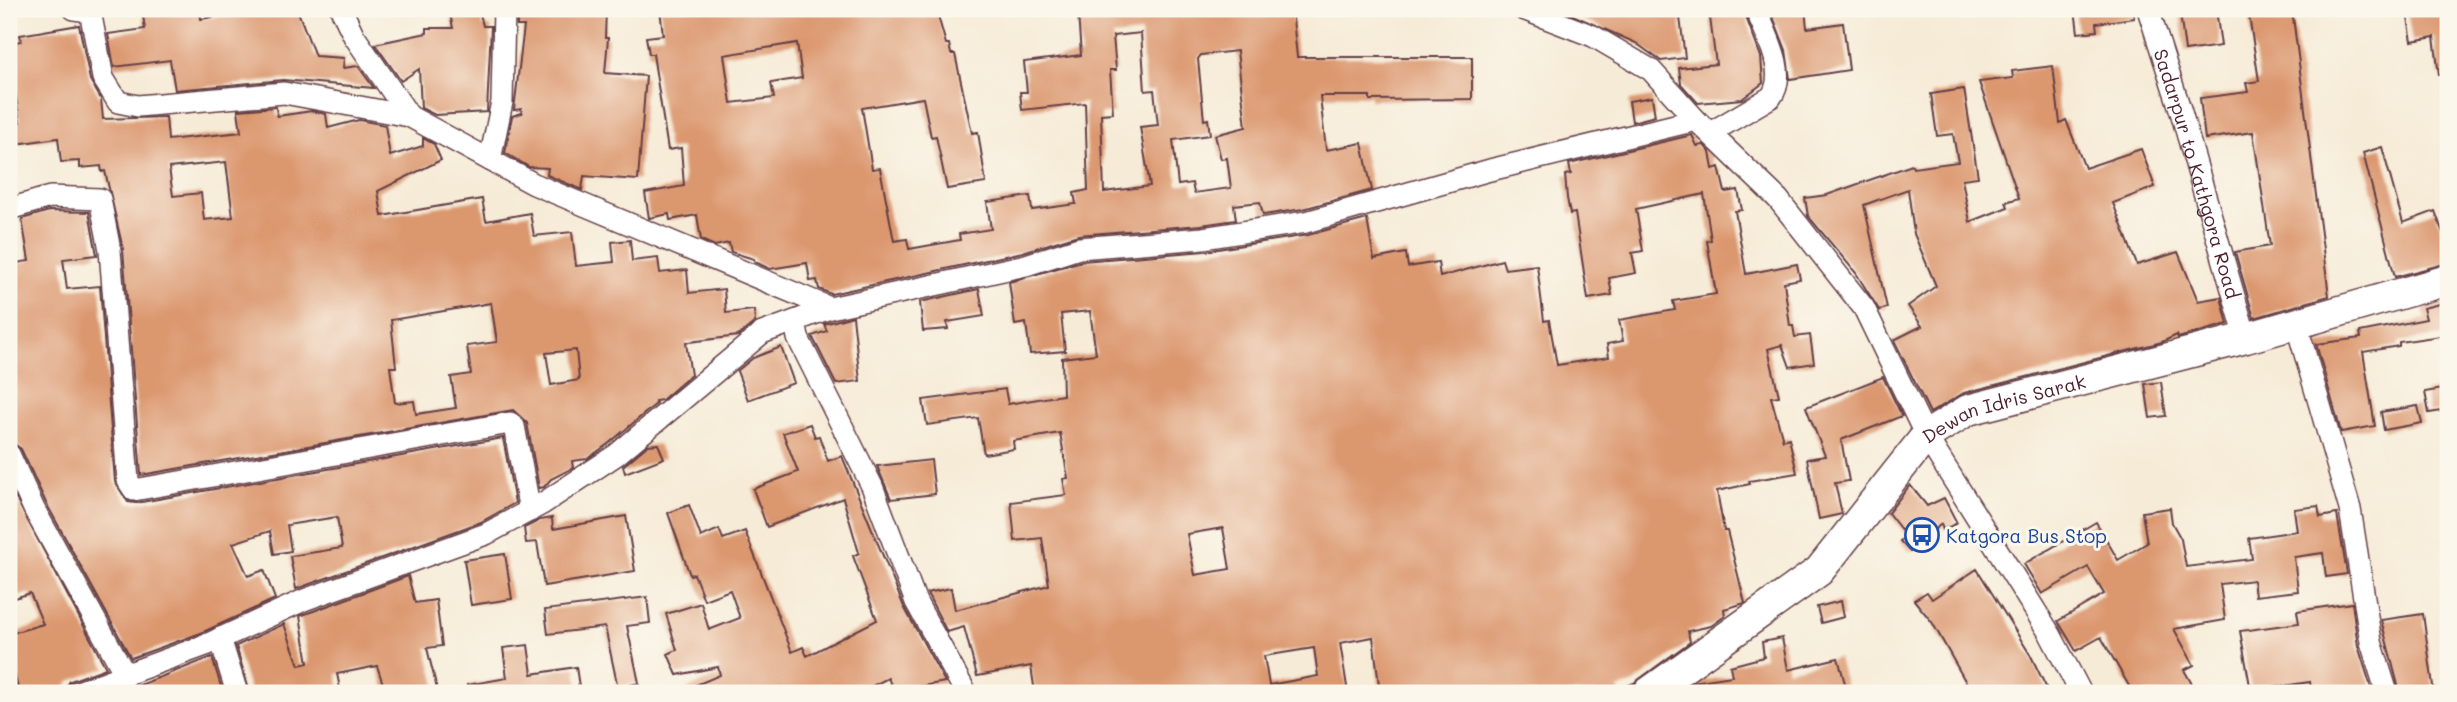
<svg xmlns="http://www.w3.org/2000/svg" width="2457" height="702" viewBox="0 0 2457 702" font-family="Mali,sans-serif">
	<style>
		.building { fill: #db976e; fill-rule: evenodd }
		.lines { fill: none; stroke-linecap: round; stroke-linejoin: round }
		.street-casing { stroke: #643e45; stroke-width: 24 }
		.secondary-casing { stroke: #643e45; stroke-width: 33 }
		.street { stroke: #fff; stroke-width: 21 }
		.secondary { stroke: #fff; stroke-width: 30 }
		.labels { text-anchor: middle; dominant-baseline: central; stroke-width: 6; stroke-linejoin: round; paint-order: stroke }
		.street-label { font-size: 19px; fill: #4a1f2b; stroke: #fbf7ec }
		.transit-label { font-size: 19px; fill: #164399; stroke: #fbf7ec; text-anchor: start }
	</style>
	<rect width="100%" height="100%" fill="#fbf7ec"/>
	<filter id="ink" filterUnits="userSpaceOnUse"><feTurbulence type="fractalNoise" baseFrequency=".0143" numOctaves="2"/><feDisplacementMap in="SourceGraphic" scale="14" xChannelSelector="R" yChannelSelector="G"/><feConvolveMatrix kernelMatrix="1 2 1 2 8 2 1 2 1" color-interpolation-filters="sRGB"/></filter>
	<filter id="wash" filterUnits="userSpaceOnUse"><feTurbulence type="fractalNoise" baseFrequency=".00686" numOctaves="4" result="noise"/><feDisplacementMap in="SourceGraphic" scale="28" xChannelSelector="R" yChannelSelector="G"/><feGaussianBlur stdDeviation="1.57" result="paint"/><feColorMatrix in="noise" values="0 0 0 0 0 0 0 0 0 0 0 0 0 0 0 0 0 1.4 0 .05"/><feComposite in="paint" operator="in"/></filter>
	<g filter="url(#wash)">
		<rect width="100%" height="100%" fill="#f6ebd7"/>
		<g id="blocks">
			<!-- building -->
			<path class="building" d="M142,9H200L201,19L257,9H297L315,56L344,58L343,68L358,66L374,88L283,80L175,90L170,60L114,67L108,34L145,29Z
				M449,9H479L483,26H491L487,112L435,115L421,108L419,69L401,81L375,44L427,33V28H453Z
				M517,9H606L605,38H608L605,73L646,76L638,180L584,176L582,190L547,175L548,168L529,167L505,153L512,116L522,113L521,109L514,110L524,26H517Z
				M660,9H936L946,44H949L951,54H955L972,133L978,132L986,183L947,189L936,136L931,137L923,98L862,108L872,169L880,168L894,241L907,239L909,249L960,240L959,234L991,229L987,202L1030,196L1032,210L1076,204L1074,193L1088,190L1085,103L1022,110L1020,92H1027L1024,62L1081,55L1078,14L1120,9H1292L1297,57H1472V99L1370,100V96H1320L1326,150L1362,143L1372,190L1303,209L1263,215L1260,202L1234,205L1236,220L1201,225L1078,235L1023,252L831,294L819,289L817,280L810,281L807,263L770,269L755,262L754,259L731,252L729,243L715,246L701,240L697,215L670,220L669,214L649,218L645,193L684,186L681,148L668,150L653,54H649L646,37L663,35ZM1141,33L1145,91L1154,90L1158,125L1140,127L1150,186L1104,192L1101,114L1113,113L1110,70H1116L1113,36ZM797,43L802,78L771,83L774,98L731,103L724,55ZM1237,51L1246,127L1215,135L1221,159L1227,158L1231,188L1194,193L1192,183L1178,185L1173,140L1210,135L1208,119L1204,120L1198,59L1201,55Z
				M1559,9H1679L1685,58L1661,61L1636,43Z
				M1721,9H1743L1761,57L1763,83L1742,99L1698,103L1681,84L1679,68L1716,64L1709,10Z
				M1770,9H1805L1807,28L1843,23L1849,70L1790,79L1786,50Z
				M2075,9H2134V18L2096,23L2097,31L2078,33Z
				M2193,9H2216L2221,46L2185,51L2180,13L2193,11Z
				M2248,9H2292L2329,296L2254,318L2235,252L2270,246L2253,132L2205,139L2200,98L2248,92L2246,83L2259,81Z
				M2426,9H2448V74L2439,75L2434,37L2412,41L2407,12Z
				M79,25L90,80L101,99L103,119L166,117L168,140L241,132L238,110L276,107L277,116L312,111L326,114L328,128L359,120L385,125L390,156L423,146V138L434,144L441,160L378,191L382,216L482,199L486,221L530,213L534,236L572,232L576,266L614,262L612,242L630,240L632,261L658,258L660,273L687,270L689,293L724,289L726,313L754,310L755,322L738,336L689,342L686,343L691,375L662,400L655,401L656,404L608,444L587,459L572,461L573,468L551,479L544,487L539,488L527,423L513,410L141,475L123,249L105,171L102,172L101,166L80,168V161L61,162L58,138L9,145V123L20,122L14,84L9,85V43L21,41L20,35ZM226,162L233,217L204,220L201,193L173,196L169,168ZM491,303L497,342L467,346L471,374L451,377L456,408L416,414L414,401L395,403L390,367H396L391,320ZM576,350L579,380L551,385L546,353Z
				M2053,66L2060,123L2066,120L2085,168L2141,149L2155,187L2113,203L2137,265L2178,252L2198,301L2221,297L2228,324L2178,338L2177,335L2162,342L1964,393L1930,413L1894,340L1922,326L1908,306L1936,286L1914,234L1908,189L1864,205L1887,308L1879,310L1856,273L1808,216L1805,198L1827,195L1912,165L1913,168L1958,162L1953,134L1937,136L1931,94L1964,89L1978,177L1962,179L1970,222L2008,207L2006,202L2019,198L1979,82L2013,78L2012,71Z
				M1652,97L1655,116L1632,122L1629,101Z
				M1692,135L1697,146L1704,145L1710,152L1713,169L1719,167L1725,192L1738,190L1742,210L1735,211L1746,274L1797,264L1800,279L1784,282L1790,326H1793L1795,337L1810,335L1814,363L1790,367L1782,345L1768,349L1779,396L1771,397L1783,440L1789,438L1797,473L1749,481L1750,484L1717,491L1724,531H1727L1745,603L1724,609L1725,616L1711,626L1688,631L1690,642L1634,683L1618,689L1620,693H1380L1373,637L1340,643L1348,693H1035L1031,666L977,676L964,627L947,632L927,593L951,588L955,610L1049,585L1042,538L1015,541L1011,502L1066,495L1063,479L1068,478L1060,433L1013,441L1014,449L984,454L978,418L927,425L923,400L1005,389L1008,404L1063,395L1062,358L1096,354L1090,311L1061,314L1065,351L1030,354L1026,323L1015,325L1009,282L1082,261L1205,251L1308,235L1367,219L1374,259L1406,253L1408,267L1438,262L1440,277L1502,260L1505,269L1537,265L1544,321L1549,320L1557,365L1609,357L1607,344L1623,341L1619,320L1675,310L1673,301L1716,294L1707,241L1711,240L1704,194L1636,209L1643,251L1632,253L1636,273L1609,278L1612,295L1588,299L1575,213L1570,214L1567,198L1565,175L1571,174L1569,164ZM1223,528L1230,569L1195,575L1187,534ZM1314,648L1318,676L1269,685L1264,656Z
				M2382,147L2403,223L2435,211L2448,247V263L2395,277L2363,153Z
				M49,211L89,212L97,255L63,259L67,289L100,286L115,482L128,502L136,503L503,438L515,503L481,522L296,589L290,556L342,548L337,517L287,525L291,551L274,554L270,531L233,543L248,576L264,570L275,599L201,633L131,658L46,503L21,449L10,441L9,264L29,261L22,219Z
				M979,289L984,316L947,322L948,329L923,331L920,302Z
				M2448,302V335L2399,342V346L2363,352L2375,426L2341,432L2316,344L2361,338L2360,332L2426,319L2423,308Z
				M853,316L860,381L836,384L812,336L827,331L824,324Z
				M781,347L794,383L748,400L737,371L753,358Z
				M1883,377L1902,416L1841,440L1849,481L1835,483L1842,514L1819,519L1807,459L1825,456L1806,407Z
				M2161,382L2166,416L2150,418L2145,384Z
				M2448,388V410L2429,413L2425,392Z
				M2418,406L2422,423L2384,430L2381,412Z
				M810,424L815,437L819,436L828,461L842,456L904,607L945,682L894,691L888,678L858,693H677L720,675L718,667L677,675L668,654L677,650L666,614L701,603L709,630L740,618L730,590L704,600L694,574L690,575L668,513L689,505L701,537L719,529L723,539L745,531L792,652L803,647L807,656L877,620L853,556L859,553L843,498L767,527L753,489L798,472L783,433Z
				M658,444L664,458L625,473L623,466L648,445Z
				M931,460L935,494L891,499L877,466Z
				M9,485L106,668L70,681L62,693H19L9,651V634L43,624L30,593L9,600Z
				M1910,485L1927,506L1944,498L1957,523L1943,530L1941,524L1910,552L1900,541L1906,536L1888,513Z
				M2318,506L2320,517L2337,514L2347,574L2326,577L2323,553L2294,557L2298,591L2255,596L2253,580L2220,584L2225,620L2174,629L2194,665L2184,670L2197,693H2133L2101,637L2076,651L2058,621L2104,594L2088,567L2042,594L2024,564L2096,522L2118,560L2147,543L2142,512L2170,508L2172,523L2181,539L2186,567L2252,559L2249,538L2297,531L2294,509Z
				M626,516L635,571L544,586L537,542L526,543L524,528L540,520L552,518L553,529Z
				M505,554L512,599L471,605L464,560Z
				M1977,569L2031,656L2049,693H1972L1932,622L1914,600L1927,592L1932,599Z
				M408,576L415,603L436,600L442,646L427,648L438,693H386L377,666L337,674L341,693H250L236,646L284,624L299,665L308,663L300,616Z
				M647,597L650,623L627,626L639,683L618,688L605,627L548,634L545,610Z
				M1841,601L1844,617L1821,623L1817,607Z
				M2352,603L2358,646L2373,693H2312L2310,682L2251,691L2240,631L2299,623L2297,611Z
				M2423,614L2434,693H2400L2381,620Z
				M1782,638L1788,670L1838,658L1846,687L1820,693H1678L1693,682L1732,676L1730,666L1764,657L1762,642Z
				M528,645L532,674L576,667L580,693H468L467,685L507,678L503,648Z
				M212,657L223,693H112L132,688Z"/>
		</g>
	</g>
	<g filter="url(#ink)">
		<use href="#blocks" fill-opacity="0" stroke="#643e45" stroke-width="2"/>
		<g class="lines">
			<!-- street casing -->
			<g class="street-casing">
				<g id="street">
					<path d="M74,9L90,11L103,78L118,102L138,106L284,93L409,116L534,184L830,308"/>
					<path d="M341,9L354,36L409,116"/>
					<path d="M1523,9L1593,36L1651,70L1696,120L1778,199L1864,308L1926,436L2050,634L2081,693"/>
					<path id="s1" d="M2148,9L2181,112L2246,338"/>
					<path d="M1710,133L1771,97C1789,73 1765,33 1756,9"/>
					<path d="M490,160L502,102L504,9"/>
					<path d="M9,209L50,197L100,199L110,250L128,481L134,490L510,423L514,426L530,511"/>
					<path d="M795,321L798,338L872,486L916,602L966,693"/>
					<path d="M2296,323L2350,509L2371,642L2387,693"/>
					<path d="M9,454L34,509L126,676"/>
					<path d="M220,638L237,693"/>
					<path d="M75,693L206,645L304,600L486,534L542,504L616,455L762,333L830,308L1026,265L1079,248L1203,238L1306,222L1490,170L1696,120"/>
				</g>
			</g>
			<!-- secondary casing -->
			<g class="secondary-casing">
				<g id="secondary">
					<path id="s2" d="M1648,693L1819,571L1926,436L1968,410L2246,338L2448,280"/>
				</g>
			</g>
			<!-- street -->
			<use href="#street" class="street"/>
			<!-- secondary -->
			<use href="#secondary" class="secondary"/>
		</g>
	</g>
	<!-- icons -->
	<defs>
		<g id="bus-ring" transform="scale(1.75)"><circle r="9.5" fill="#fbf7ec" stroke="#1a4fb4" stroke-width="1.5"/><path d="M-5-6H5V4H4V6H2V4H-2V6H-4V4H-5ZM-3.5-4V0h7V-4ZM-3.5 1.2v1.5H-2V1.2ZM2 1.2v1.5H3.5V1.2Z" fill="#1a4fb4"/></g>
	</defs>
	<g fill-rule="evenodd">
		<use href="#bus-ring" x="1922" y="535"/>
	</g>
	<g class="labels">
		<!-- street labels -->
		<g class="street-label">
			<text stroke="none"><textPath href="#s1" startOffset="172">Sadarpur to Kathgora Road</textPath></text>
			<text stroke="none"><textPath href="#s2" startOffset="466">Dewan Idris Sarak</textPath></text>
		</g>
		<!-- transit labels -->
		<g class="transit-label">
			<text x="1946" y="535">Katgora Bus Stop</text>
		</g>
	</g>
	<!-- margin -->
	<rect width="2457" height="702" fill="none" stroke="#fbf7ec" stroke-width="35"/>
</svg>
